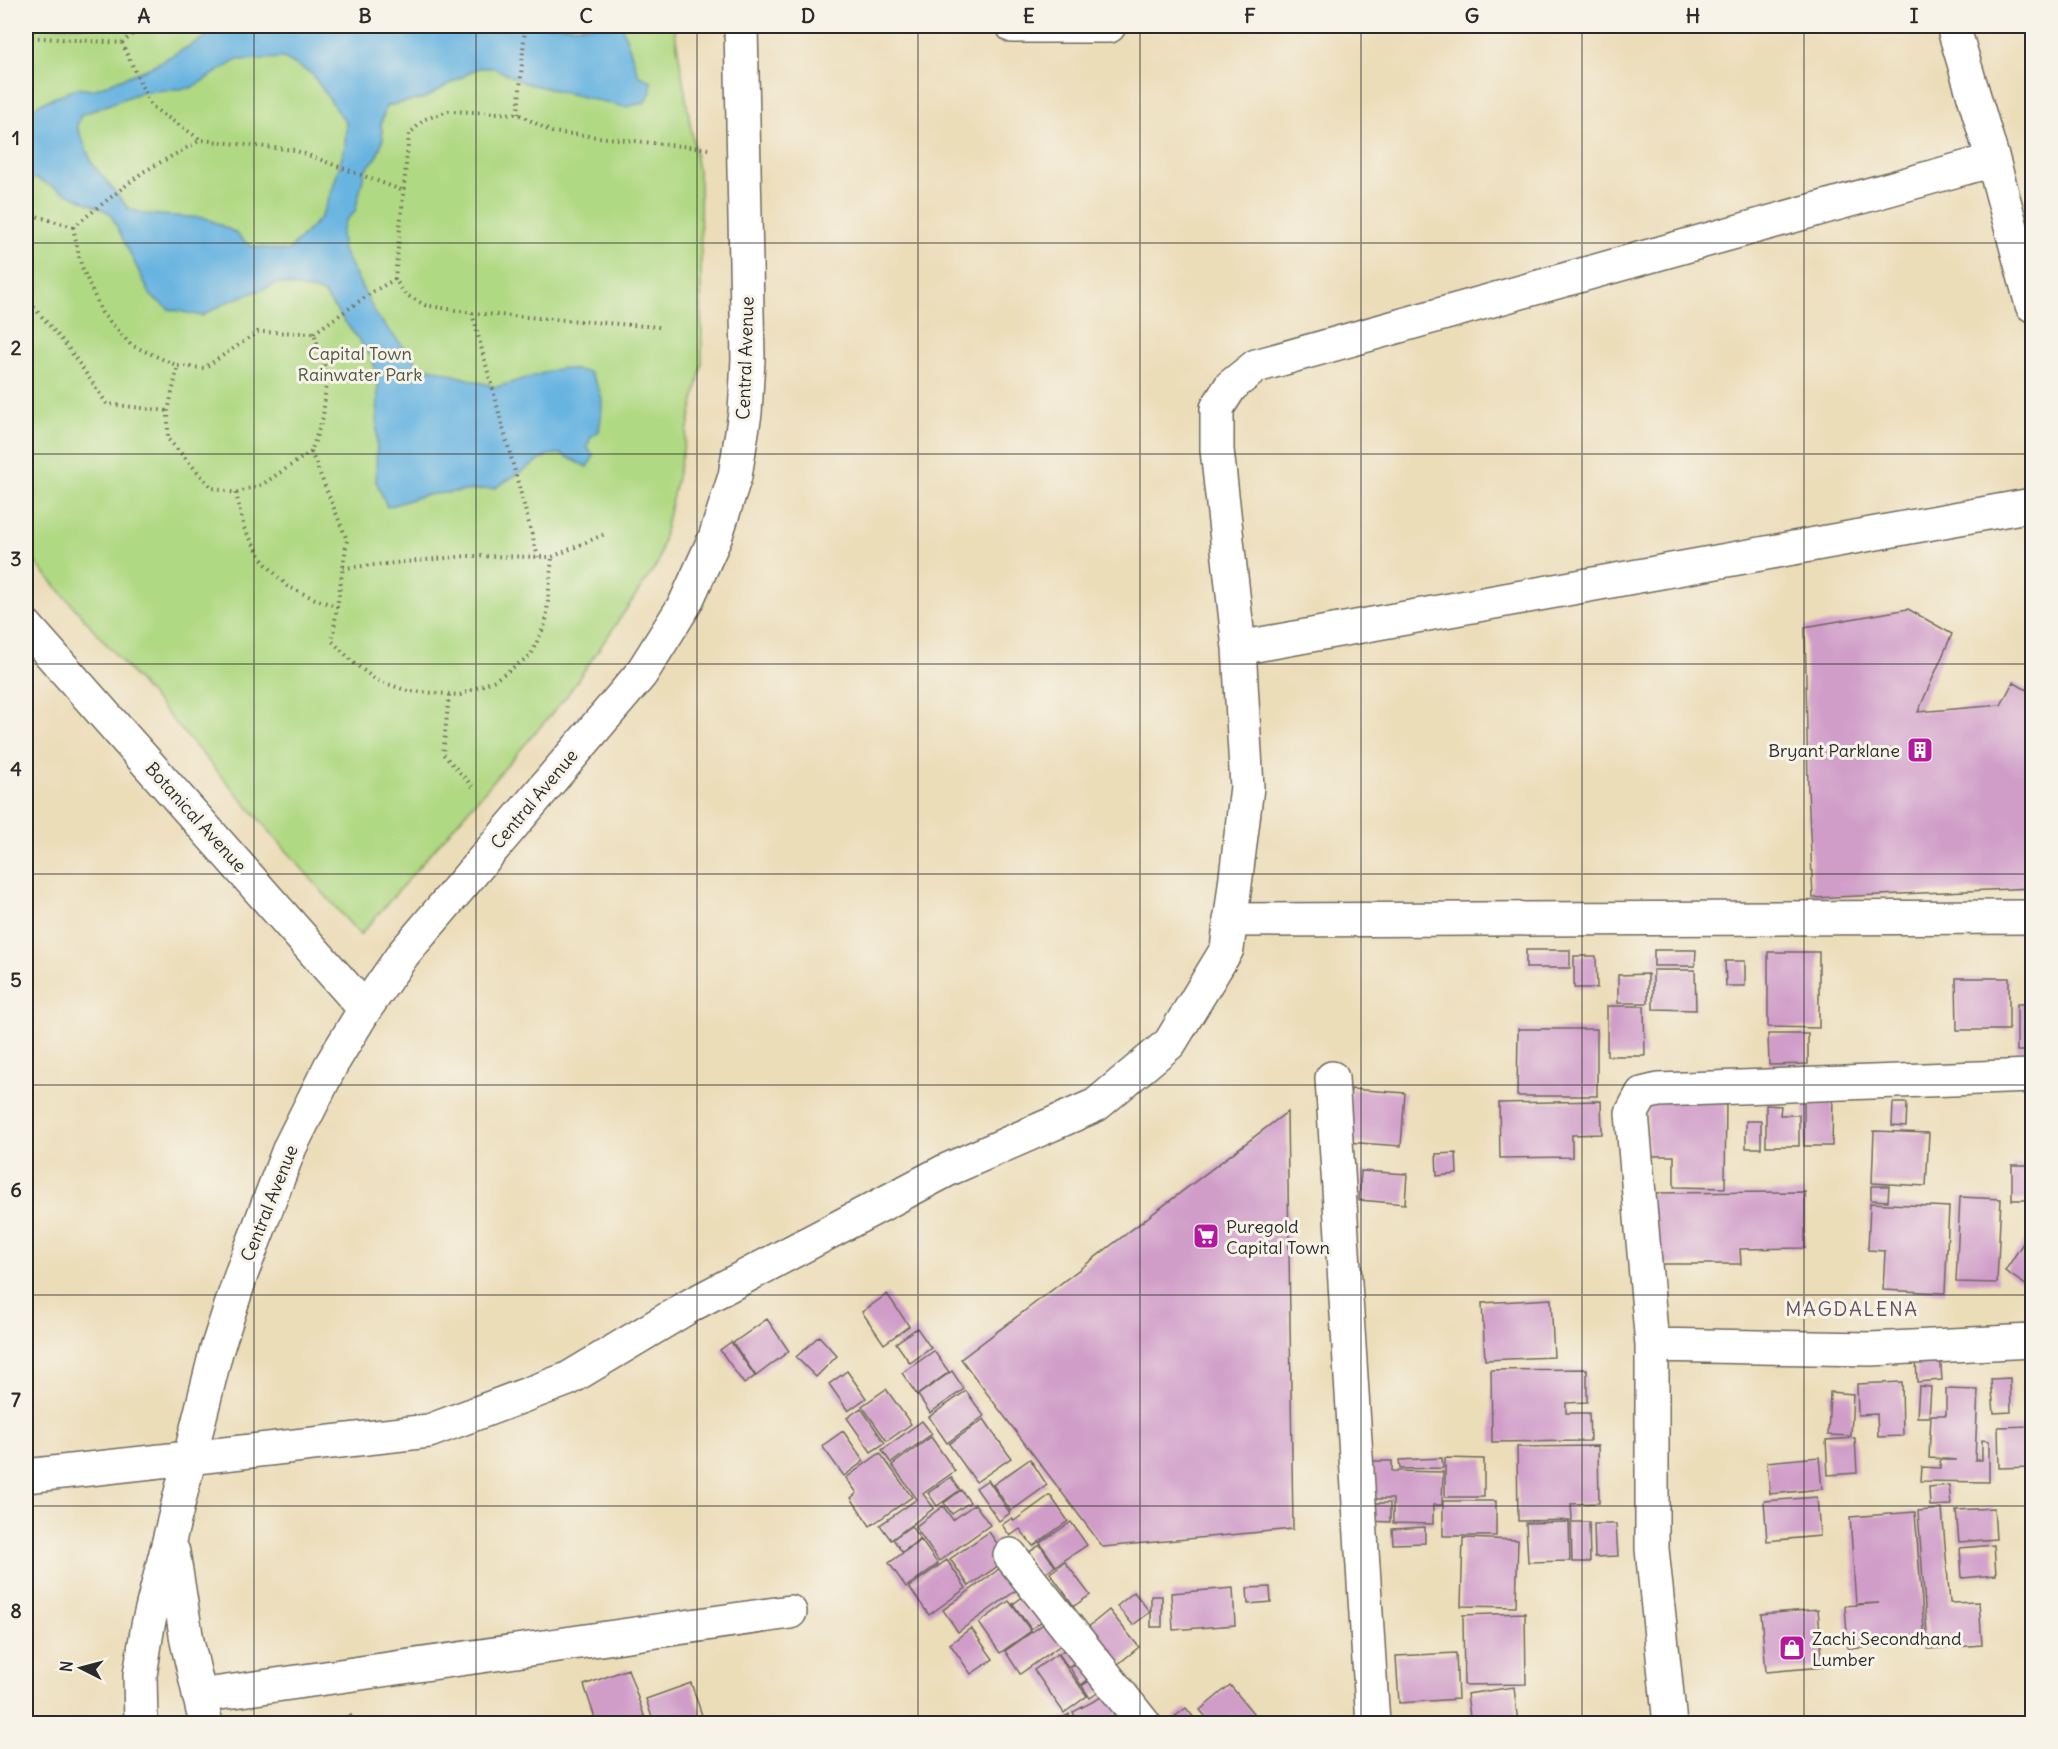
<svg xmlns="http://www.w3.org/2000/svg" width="2058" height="1749" viewBox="0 0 2058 1749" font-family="Delius,sans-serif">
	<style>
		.green { fill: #b0d983; stroke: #6e8257; stroke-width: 1.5 }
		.water { fill: #67b4e1; stroke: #497086; stroke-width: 1.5; fill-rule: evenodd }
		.building { fill: #d09dc9 }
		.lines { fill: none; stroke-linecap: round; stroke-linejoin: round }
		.minor-casing { stroke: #6f695d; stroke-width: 36 }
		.path { stroke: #6f695d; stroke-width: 4; stroke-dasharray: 1.5 4.5; stroke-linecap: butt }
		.minor { stroke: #fff; stroke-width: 33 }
		.grid { fill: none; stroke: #2b2b2b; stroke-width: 1.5; stroke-opacity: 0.55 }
		.labels { text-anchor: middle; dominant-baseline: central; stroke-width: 6; stroke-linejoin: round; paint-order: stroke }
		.park-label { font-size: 18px; fill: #4c5641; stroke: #f7f3e8 }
		.street-label { font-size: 18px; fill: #2b2b2b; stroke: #f7f3e8 }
		.poi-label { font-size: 18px; fill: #2b2b2b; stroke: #f7f3e8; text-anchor: start }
		.neighbourhood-label { font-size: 20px; letter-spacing: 1.5px; fill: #655362; stroke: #f7f3e8 }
		.neatline { fill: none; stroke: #2b2b2b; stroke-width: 2 }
		.grid-label { font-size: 20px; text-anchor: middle; font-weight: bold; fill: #2b2b2b }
	</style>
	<rect width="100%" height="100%" fill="#f7f3e8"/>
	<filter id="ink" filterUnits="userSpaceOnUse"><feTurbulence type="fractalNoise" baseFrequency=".0167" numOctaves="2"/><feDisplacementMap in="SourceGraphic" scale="12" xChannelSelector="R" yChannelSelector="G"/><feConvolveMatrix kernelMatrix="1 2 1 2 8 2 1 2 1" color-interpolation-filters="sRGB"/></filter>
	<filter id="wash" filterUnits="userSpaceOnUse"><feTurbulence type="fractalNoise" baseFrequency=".008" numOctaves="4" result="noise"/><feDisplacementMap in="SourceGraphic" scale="24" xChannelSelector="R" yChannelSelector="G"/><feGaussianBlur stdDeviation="1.35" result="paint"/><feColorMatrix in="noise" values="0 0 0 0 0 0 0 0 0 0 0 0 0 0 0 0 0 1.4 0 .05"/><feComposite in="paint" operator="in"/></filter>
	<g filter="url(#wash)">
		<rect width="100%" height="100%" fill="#ecddb9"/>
		<!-- green -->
		<path class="green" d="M26,26H674L700,183L702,364L658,563L566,697L360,935L26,552Z"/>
		<!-- water -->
		<path class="water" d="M226,26H622L639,76L651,81V92L644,103L625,107L525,83L494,68H478L425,98L386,106L381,124L383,139L377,157L365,170L355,212L345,221L341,234L343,251L377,316L419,365L496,387L561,368L589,372C606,396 603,404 599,431L591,437L587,447L594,456L587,467L561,454L548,455L495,488L425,495L387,507L376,481L378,379L372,357L323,293L280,283L227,302L202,316L169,309L151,296L110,213L35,178L26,185V115L39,104L77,88L93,90L149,68ZM284,58L312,74L346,123L345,146L333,188L321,217L288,251L250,246L234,232L206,218L144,214L128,208L92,163L77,126L81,115L141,92L191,88L237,60Z"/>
		<g id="blocks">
			<!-- building -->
			<path class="building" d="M1908,609L1952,634L1918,712L2001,705L2013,682L2032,693V888L1813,898L1808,789L1805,627Z
				M1526,950H1570V968H1526Z
				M1654,950H1696L1695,966H1654Z
				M1768,952H1819V1028L1768,1027Z
				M1574,956H1596L1597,988H1574Z
				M2029,960H2032V1051H2017V1004H2029Z
				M1725,961H1745V986H1726Z
				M1653,970H1695L1696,1010L1653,1009Z
				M1648,974V1003H1618V975Z
				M1956,978H2009V1030H1957Z
				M1607,1006H1644L1645,1056H1607Z
				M1518,1029H1597V1096H1517Z
				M1768,1034H1808V1064L1769,1065Z
				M1351,1089L1405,1093L1401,1146L1346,1142Z
				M2028,1089H2032V1136H2028Z
				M1804,1094H1833L1832,1146H1804Z
				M1648,1098H1726L1725,1188L1674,1187V1156H1648Z
				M1601,1101L1602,1134L1572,1135V1157L1500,1158L1499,1103Z
				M1893,1103H1907L1906,1127L1892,1126Z
				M1766,1105L1781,1106L1780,1115H1799V1146H1766Z
				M1287,1112L1293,1529L1103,1547L961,1359Z
				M1746,1121H1761V1148H1746Z
				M1874,1131L1929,1133L1926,1186L1872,1183Z
				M1456,1153L1457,1174L1437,1176L1436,1154Z
				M2012,1165H2032V1200H2012Z
				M1361,1171L1407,1174L1405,1204L1359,1200Z
				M1871,1186H1889L1888,1201L1871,1200Z
				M1805,1192V1248L1740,1249L1741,1264H1650V1193Z
				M1960,1197L2001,1199L1997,1283L1956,1282Z
				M1870,1203L1949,1207L1945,1293L1883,1290L1885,1251L1868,1250Z
				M2030,1232L2032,1234V1289L2005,1271Z
				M887,1294L909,1326L884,1344L862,1312Z
				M1551,1299L1554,1357L1485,1360L1482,1303Z
				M767,1319L789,1351L756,1376L733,1343Z
				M917,1328L931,1348L910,1363L896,1343Z
				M819,1336L837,1356L816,1377L796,1357Z
				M731,1342L755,1376L744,1384L720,1350Z
				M934,1351L949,1372L917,1395L902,1373Z
				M1940,1354L1942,1380L1917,1382L1916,1356Z
				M1587,1369V1402L1566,1403V1413H1589L1590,1441L1492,1442L1491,1370Z
				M847,1371L866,1398L848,1411L829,1384Z
				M952,1371L964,1389L930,1413L918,1395Z
				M2010,1378L2011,1412L1994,1413L1991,1379Z
				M1902,1382L1903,1436L1878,1437L1877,1414L1858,1415L1857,1384Z
				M1919,1386L1931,1387L1929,1417H1917Z
				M886,1389L911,1424L887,1441L862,1406Z
				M1946,1389L1978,1390L1975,1460H1982V1440L1989,1441V1482L1921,1481L1922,1467L1940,1468V1460H1957L1929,1458L1931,1415H1946Z
				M966,1391L984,1416L947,1443L929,1417Z
				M1830,1392L1853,1394L1851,1436L1828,1435Z
				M861,1408L885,1443L871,1452L847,1418Z
				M984,1419L1011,1458L976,1482L949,1444Z
				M922,1421L932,1434L891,1463L882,1450Z
				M2032,1426V1467L1999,1468L1998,1427Z
				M843,1431L864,1461L844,1476L822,1446Z
				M931,1437L955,1471L923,1494L934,1508L891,1540L880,1525L917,1499L892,1465Z
				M1855,1438L1857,1473L1828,1475L1826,1440Z
				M1598,1446L1599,1503L1571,1504L1572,1520L1518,1521L1517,1447Z
				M880,1453L912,1497L870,1526L851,1498L857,1493L846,1478Z
				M1819,1457L1822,1489L1770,1494L1767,1462Z
				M1442,1458L1443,1468L1400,1469L1399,1460Z
				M1445,1458L1484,1459V1497H1445Z
				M1030,1459L1047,1485L1011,1511L993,1485Z
				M1367,1461H1392V1471L1443,1472L1442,1505H1433V1524L1393,1523V1499H1366Z
				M951,1477L960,1490L937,1506L928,1493Z
				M988,1480L1010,1513L999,1521L976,1488Z
				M1949,1485L1951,1505L1930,1506L1929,1487Z
				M961,1490L970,1502L952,1514L944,1503Z
				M1050,1495L1068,1521L1033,1546L1020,1529L1010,1536L1002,1525L1012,1518L1014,1521Z
				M1817,1497L1820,1536L1767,1541L1764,1501Z
				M1443,1501H1496V1536H1443Z
				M1368,1503H1390V1522L1368,1521Z
				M975,1504L990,1525L939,1561L915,1527L943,1506L953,1520Z
				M1994,1508L1996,1539L1959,1542L1956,1510Z
				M1942,1509L1950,1603L1979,1602L1982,1645L1928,1649L1918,1511Z
				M1915,1512L1925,1643L1848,1649L1845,1606L1879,1603L1856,1604L1850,1517Z
				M1071,1522L1087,1545L1056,1566L1040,1543Z
				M1569,1522L1570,1561L1528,1562L1526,1523Z
				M1571,1522H1589L1590,1562H1572Z
				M1594,1524H1616L1618,1556L1595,1557Z
				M911,1526L920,1539L902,1552L893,1539Z
				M1425,1527V1543L1393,1544L1392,1529Z
				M989,1532L1008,1559L969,1586L950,1559Z
				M1463,1538L1518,1540L1516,1607L1461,1606Z
				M921,1540L938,1564L906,1587L889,1563Z
				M1040,1545L1055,1566L1041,1576L1026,1554Z
				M1994,1545L1996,1575L1962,1578L1960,1548Z
				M947,1560L966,1588L929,1615L909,1587Z
				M1065,1562L1090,1595L1074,1606L1050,1573Z
				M1002,1567L1018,1589L958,1632L943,1610Z
				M1270,1587L1271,1602L1248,1604L1247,1588Z
				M1233,1588L1235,1625L1173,1630L1171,1593Z
				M1031,1591L1049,1616L1031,1629L1013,1604Z
				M1134,1592L1150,1612L1133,1625L1117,1606Z
				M1151,1596H1162V1627H1151Z
				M1009,1601L1031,1631L1000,1653L979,1623Z
				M1818,1609L1823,1667L1766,1672L1761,1614Z
				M1109,1610L1139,1647L1117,1665L1087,1628Z
				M1525,1613L1526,1684L1464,1685L1463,1615Z
				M1052,1618L1068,1640L1020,1674L1005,1651Z
				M971,1628L993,1659L971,1674L950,1644Z
				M1074,1643L1084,1656L1068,1667L1059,1654Z
				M1456,1653L1458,1699L1399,1703L1396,1656Z
				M1057,1654L1087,1696L1064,1713L1034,1670Z
				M1084,1657L1096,1674L1081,1685L1070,1668Z
				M628,1669L647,1724H597L584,1685Z
				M1098,1675L1106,1687L1090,1698L1082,1686Z
				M691,1683L705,1724H654L646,1699Z
				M1230,1685L1262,1724H1212L1200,1710Z
				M1514,1687L1518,1724H1471L1467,1694Z
				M1109,1693L1119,1713L1100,1724H1079L1073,1712Z
				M1186,1708L1199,1724H1178L1173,1718Z
				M1069,1714L1074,1724H1052Z
				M351,1715L355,1724H330V1723Z"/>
		</g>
	</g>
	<g filter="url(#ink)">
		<use href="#blocks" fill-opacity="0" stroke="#6f695d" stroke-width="1.5"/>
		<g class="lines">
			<!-- minor casing -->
			<g class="minor-casing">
				<path id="minor" d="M1013,26H1109
					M1953,26L1993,160L2032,305
					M26,626L365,1009
					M1239,648L2032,505
					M1230,920L2032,917
					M1332,1078L1373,1724
					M1652,1345L1871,1349L2032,1341
					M26,1476L429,1431L568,1379L693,1304L947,1170L1096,1105L1170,1043L1227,949L1247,787L1239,648L1217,450V408L1231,386L1256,366L1993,160
					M173,1552L187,1641L206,1724
					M1010,1555L1144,1724
					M199,1696L790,1612
					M141,1724L140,1675L148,1625L216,1352L242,1272L290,1147L331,1065L365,1009L404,953L641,674L685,604L715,538L735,476L745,413L748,359L741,26
					M1670,1724L1652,1549V1345L1632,1113L1642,1094L1658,1090L2032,1076"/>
			</g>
			<!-- path -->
			<path class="path" d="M26,37L122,43L151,106L201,140L294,150L404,191
				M122,43L142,26
				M518,114L525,26
				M26,213L73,227
				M73,227L81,265L102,313L131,345L178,366L204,368L258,332L314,333L327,374L323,417L311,452L263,484L236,493L212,488L168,439V411L178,366
				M73,227L143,172L201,140
				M26,298L67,346L107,404L168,411
				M472,313L538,557
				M659,327L472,313L425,305L405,294L395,279L409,134L425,119L449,111L518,114L552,132L709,149
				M314,333L374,291L395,279
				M311,452L347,540L332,641L354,663L376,680L408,691L460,695L495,680L531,655L546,622L552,557
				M236,493L244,528L264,562L287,586L315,599L338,607
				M343,568L467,556L552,557L605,534
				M449,695L443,754L474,788"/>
			<!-- minor -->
			<use href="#minor" class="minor"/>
		</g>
	</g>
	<!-- grid -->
	<path class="grid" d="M254,26V1724M476,26V1724M697,26V1724M918,26V1724M1140,26V1724M1361,26V1724M1582,26V1724M1804,26V1724M26,243H2032M26,454H2032M26,664H2032M26,874H2032M26,1085H2032M26,1295H2032M26,1506H2032"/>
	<!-- icons -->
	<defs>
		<g id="building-square" transform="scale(1.35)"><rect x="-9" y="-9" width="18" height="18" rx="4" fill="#b5179e" stroke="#f7f3e8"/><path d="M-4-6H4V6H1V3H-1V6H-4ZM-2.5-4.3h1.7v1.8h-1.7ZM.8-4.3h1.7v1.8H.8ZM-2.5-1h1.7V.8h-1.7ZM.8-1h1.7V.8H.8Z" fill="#fff"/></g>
		<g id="supermarket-square" transform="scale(1.35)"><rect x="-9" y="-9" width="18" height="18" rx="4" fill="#b5179e" stroke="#f7f3e8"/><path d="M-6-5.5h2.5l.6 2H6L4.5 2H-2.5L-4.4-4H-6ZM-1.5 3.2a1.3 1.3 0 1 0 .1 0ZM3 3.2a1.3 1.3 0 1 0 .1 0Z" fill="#fff"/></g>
		<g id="shop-square" transform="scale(1.35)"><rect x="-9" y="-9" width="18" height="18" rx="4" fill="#b5179e" stroke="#f7f3e8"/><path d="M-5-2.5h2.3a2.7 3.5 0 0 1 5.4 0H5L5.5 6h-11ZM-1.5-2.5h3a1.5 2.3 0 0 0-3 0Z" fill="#fff"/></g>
	</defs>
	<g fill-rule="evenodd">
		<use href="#building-square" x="1920" y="750"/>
		<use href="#supermarket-square" x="1206" y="1236"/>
		<use href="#shop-square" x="1792" y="1648"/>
	</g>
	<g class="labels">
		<!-- park labels -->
		<g class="park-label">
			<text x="360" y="353">Capital Town<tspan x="360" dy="21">Rainwater Park</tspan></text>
		</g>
		<!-- street labels -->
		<g class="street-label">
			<text transform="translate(745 358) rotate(-88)">Central Avenue</text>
			<text transform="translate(534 799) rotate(-50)">Central Avenue</text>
			<text transform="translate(196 817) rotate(48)">Botanical Avenue</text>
			<text transform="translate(269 1203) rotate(-68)">Central Avenue</text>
		</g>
		<!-- poi labels -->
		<g class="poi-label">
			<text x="1900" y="750" text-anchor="end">Bryant Parklane</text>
			<text x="1226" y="1226">Puregold<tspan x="1226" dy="21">Capital Town</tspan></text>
			<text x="1812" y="1638">Zachi Secondhand<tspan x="1812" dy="21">Lumber</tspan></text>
		</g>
		<!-- neighbourhood labels -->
		<g class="neighbourhood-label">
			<text x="1852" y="1308">MAGDALENA</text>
		</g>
	</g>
	<!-- margin -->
	<rect width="2058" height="1749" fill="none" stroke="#f7f3e8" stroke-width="66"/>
	<!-- north arrow -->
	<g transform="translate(81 1668) rotate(276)" stroke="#f7f3e8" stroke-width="4.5" paint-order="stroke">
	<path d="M0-4.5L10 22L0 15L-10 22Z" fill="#2b2b2b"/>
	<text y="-9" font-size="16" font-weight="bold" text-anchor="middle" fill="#2b2b2b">N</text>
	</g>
	<rect x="33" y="33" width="1992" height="1683" class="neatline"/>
	<g class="grid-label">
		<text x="144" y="23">A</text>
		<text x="365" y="23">B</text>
		<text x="586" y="23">C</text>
		<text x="808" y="23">D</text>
		<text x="1029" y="23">E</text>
		<text x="1250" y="23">F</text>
		<text x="1472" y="23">G</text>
		<text x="1693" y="23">H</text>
		<text x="1914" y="23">I</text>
		<text x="16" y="145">1</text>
		<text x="16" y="355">2</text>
		<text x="16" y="566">3</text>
		<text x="16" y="776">4</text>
		<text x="16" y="987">5</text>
		<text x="16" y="1197">6</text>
		<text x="16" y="1407">7</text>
		<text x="16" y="1618">8</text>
	</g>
</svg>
